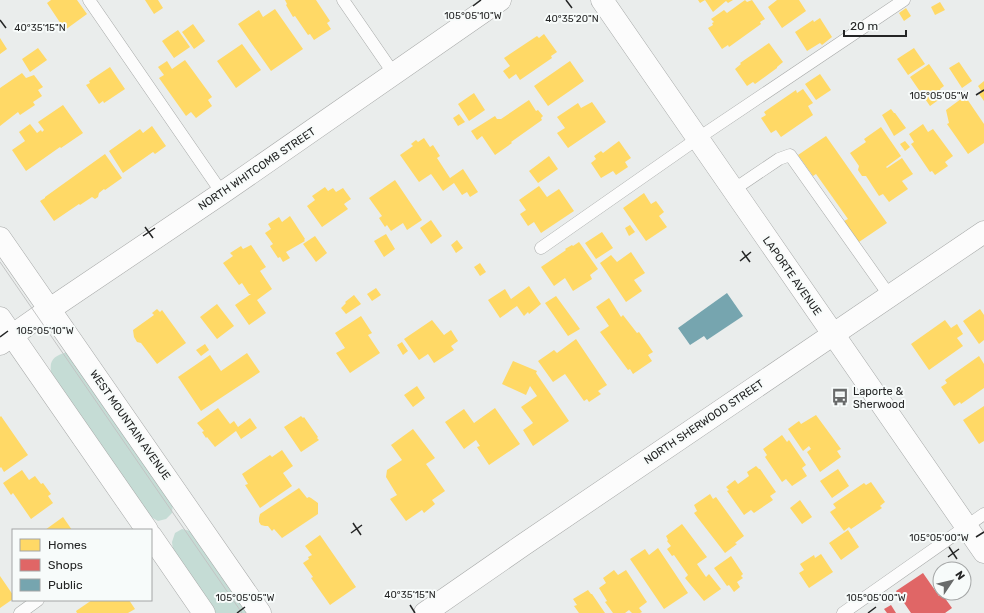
<svg xmlns="http://www.w3.org/2000/svg" width="984" height="613" viewBox="0 0 984 613" font-family="Rubik,sans-serif">
	<style>
		.green { fill: #c5dcd5 }
		.homes { fill: #ffd966 }
		.shops { fill: #e06666 }
		.public { fill: #76a5af }
		.lines { fill: none; stroke-linecap: round; stroke-linejoin: round }
		.lane-casing { stroke: #a7a9a8; stroke-width: 13 }
		.street-casing { stroke: #a7a9a8; stroke-width: 23 }
		.secondary-casing { stroke: #a7a9a8; stroke-width: 23 }
		.lane { stroke: #fcfcfc; stroke-width: 12 }
		.street { stroke: #fcfcfc; stroke-width: 22 }
		.secondary { stroke: #fcfcfc; stroke-width: 22 }
		.tram { stroke: #c3c4c4; stroke-width: 1 }
		.ticks { fill: none; stroke: #242525; stroke-width: 1.5 }
		.labels { text-anchor: middle; dominant-baseline: central; stroke-width: 4; stroke-linejoin: round; paint-order: stroke }
		.street-label { font-size: 11px; fill: #242525; stroke: #f7fbfa }
		.poi-label { font-size: 11px; fill: #242525; stroke: #f7fbfa; text-anchor: start }
		.ticks-label { font-size: 10px; text-anchor: middle; fill: #242525; stroke: #f7fbfa; stroke-width: 4; stroke-linejoin: round; paint-order: stroke }
	</style>
	<rect width="100%" height="100%" fill="#eaedec"/>
	<!-- green -->
	<path class="green" d="M67,352L173,504L172,513L166,519L158,521L149,516L51,372C49,359 55,356 67,352Z
		M182,529L190,531L249,613H216L173,550L172,542L175,533Z"/>
	<!-- homes -->
	<path class="homes" d="M51,0H77L87,14L65,30L47,3Z
		M145,0H158L163,8L154,14Z
		M285,0H316L330,21L327,23L331,29L314,40L310,34L308,35L295,16L293,17L286,5L287,4Z
		M698,0H733L728,3L726,1L713,12L705,0L700,3Z
		M745,0L747,2L752,0L765,19L760,22L761,24L729,47L728,45L722,49L708,28L713,25L712,23L714,22L711,19L724,10L727,13Z
		M777,0H799L806,11L782,28L768,7Z
		M940,2L945,10L935,15L931,7Z
		M906,8L911,16L904,21L899,13Z
		M275,9L303,49L271,71L238,24L259,10L263,17Z
		M820,18L832,37L822,45L820,43L807,51L795,32L813,20L814,22Z
		M193,24L205,41L194,49L182,32Z
		M178,30L190,47L174,58L162,41Z
		M544,34L557,52L551,56L552,58L520,80L516,74L509,79L503,71L510,66L504,58L537,36L539,38Z
		M0,38L7,49L0,54Z
		M769,43L783,62L777,67V68L755,84L753,82L747,86L735,69L741,64L740,63Z
		M242,44L261,70L236,88L217,61Z
		M38,48L47,60L30,72L22,59Z
		M914,48L925,64L908,75L897,59Z
		M185,60L212,97L208,100L212,106L196,118L191,112L186,116L159,78L164,75L158,67L167,61L172,69Z
		M570,61L584,81L548,106L534,86Z
		M959,62L972,81L962,88L949,68Z
		M929,64L944,86L940,89L944,96L930,106L910,77Z
		M110,67L125,89L104,103L103,101L99,104L86,85L90,83L89,81Z
		M22,73L26,78L34,75L43,87L38,90L42,96L33,102L35,105L20,115L18,112L0,126V88Z
		M820,74L831,90L816,100L805,84Z
		M984,81V101L979,94L982,92L978,86Z
		M803,89L813,103L808,106L813,115L781,137L776,130L771,133L761,118L766,115L764,112L796,90L797,93Z
		M474,93L485,110L469,121L458,104Z
		M965,96L984,124V143L968,154L947,124L949,123L946,110Z
		M529,100L536,111L538,110L543,116L541,118L542,120L511,142L512,143L495,155L482,136L477,140L471,131L495,116L497,119H501Z
		M592,102L606,122L568,148L557,133L565,128L557,117L578,103L581,108Z
		M63,105L83,133L61,148L60,147L26,171L12,150L25,141L19,132L30,124L37,133L41,130L42,132L44,130L38,122Z
		M891,109L894,113H895L906,128L894,136L882,115Z
		M459,114L465,122L458,126L453,118Z
		M923,124L928,132L933,129L953,156L945,162L948,166L935,175L932,171L930,172L911,144L914,142L909,134Z
		M152,126L166,146L155,154L153,152L123,173L109,151L140,129L143,133Z
		M881,127L901,156L886,167L887,168L902,158L913,174L902,181L908,189L889,202L883,194L879,196L866,176H862L858,170L859,166L850,153L866,142L864,139Z
		M826,136L887,223L859,242L844,221L848,219L816,174L813,176L798,155Z
		M424,138L430,147L433,145L440,156L437,158L450,178L463,169L478,192L470,197L467,192L462,195L454,183L443,191L431,174L419,182L400,155L413,146L411,144L416,140L418,142Z
		M619,141L631,158L625,162L628,167L616,175L613,171L601,178L591,163L596,159L594,156L601,151L603,153Z
		M905,141L910,147L905,151L900,144Z
		M105,154L122,178L105,190L104,189L99,193L98,197L95,199L92,197L80,205L79,204L54,221L40,201L45,198V197Z
		M549,156L558,169L538,183L529,171Z
		M395,180L422,220L407,230L403,223L391,231L387,225L385,227L379,218L382,216L369,198Z
		M539,186L547,197L559,189L574,211L541,233L534,222L528,226L520,214L526,210L519,200Z
		M325,187L328,191L333,188L336,192L343,188L351,199L344,204L348,209L322,227L307,206L315,200L312,196Z
		M644,193L651,204L656,201L664,212L659,216L667,227L646,241L623,208Z
		M290,216L305,239L304,240L305,241L286,252L290,258L283,262L280,257L278,258L270,246L273,244L265,233L271,229L268,224L279,217L282,222Z
		M431,220L442,236L431,244L420,228Z
		M630,225L635,232L629,236L625,228Z
		M602,232L613,248L596,259L585,243Z
		M386,234L395,249L384,257L374,241Z
		M315,236L327,253L316,262L303,244Z
		M457,240L463,248L456,253L451,245Z
		M579,242L598,269L590,275L592,279L573,291L565,278L554,286L541,267L566,250L565,249L572,245L573,246Z
		M251,245L266,267L260,271L272,289L257,300L266,313L249,325L235,305L251,294H249L242,283L239,285L223,263L233,256L230,253L241,246L243,249Z
		M631,252L645,273L634,280L642,291L626,302L600,263L611,255L617,262Z
		M480,263L486,272L480,276L474,267Z
		M529,286L541,304L529,314L528,312L524,316L517,306L500,318L488,300L505,289L511,299Z
		M376,288L381,295L372,301L367,294Z
		M354,295L361,304L346,314L341,308L346,303L345,302Z
		M556,296L580,329L568,336L545,303Z
		M609,298L621,317L623,315L637,333L639,332L653,352L648,355L652,361L633,374L630,369L628,370L600,332L609,326L596,307Z
		M217,304L234,326L217,339L200,317Z
		M157,309L160,312L162,310L186,343L157,364L141,343L137,342L134,337L133,330L154,315L152,313Z
		M980,309L984,315V340L979,344L963,321Z
		M361,316L372,333L368,335L380,353L350,373L336,353L345,348L335,333Z
		M432,320L444,335L451,330L458,341L451,346L454,350L434,363L428,354L419,360L404,339Z
		M945,320L951,328L957,324L963,334L957,338L963,346L929,370L911,344Z
		M576,339L607,385L598,391L601,394L589,402L587,399L584,401L565,374L553,382L538,361L554,350L557,353Z
		M402,342L408,351L403,355L397,345Z
		M205,344L209,350L201,356L196,350Z
		M247,353L260,372L201,411L178,377L210,355L221,371Z
		M979,356L984,364V388L961,404L960,402L954,406L941,387L947,383L945,380Z
		M513,361L537,371L536,373L569,421L533,446L523,430L533,423L521,407L537,396L530,386L526,395L502,384Z
		M417,386L425,398L413,407L404,395Z
		M984,406V441L979,444L963,420Z
		M218,408L230,424L234,421L238,427L250,418L257,428L241,439L236,431L215,447L207,437L206,438L202,432L204,431L197,423Z
		M495,408L520,444L489,465L477,447L480,446L476,440L464,449L445,422L464,409L474,423Z
		M816,415L841,449L837,451L841,457L820,472L807,452L811,449L809,446L803,451L788,429L799,421L801,424Z
		M1,416L28,455L4,472L1,467L0,468V417Z
		M301,416L303,418L304,417L318,437L317,438L319,440L301,452L284,427Z
		M413,429L435,458L426,464L445,491L432,500L435,504L424,513L422,510L406,521L390,499L397,495L386,477L387,470L402,460L391,445Z
		M782,435L787,442L789,440L806,465L802,468L807,476L792,486L786,479L782,482L765,457L767,455L763,449Z
		M282,450L293,466L283,473L292,486L260,508L245,485L248,484L242,474L270,455L272,457Z
		M756,466L759,469H760L776,492L770,496L773,500L754,513L751,510L744,515L727,491L729,490L726,487L735,480L738,484L749,476L747,472Z
		M838,469L849,486L832,498L820,481Z
		M22,470L29,480L35,476L41,484L43,483L51,494L48,496L53,503L31,519L13,493L11,495L3,483Z
		M871,482L885,502L880,506L882,508L851,529L849,527L844,531L830,512L836,508L833,504L864,483L866,485Z
		M299,488L307,498L309,497L311,498L318,503V514L282,538L274,529L272,531L268,526H265L261,525L259,522V518L260,514Z
		M710,494L713,499L716,497L744,536L735,543L737,544L725,553L694,513L697,511L694,505Z
		M800,500L812,517L802,524L790,508Z
		M63,517L72,530H45Z
		M682,524L707,557L697,564L706,577L709,574L721,589L704,601L685,578L688,575L674,555L672,556L667,549L671,546L667,541L668,540L666,536Z
		M848,530L859,547L841,560L829,543Z
		M320,535L356,587L330,605L311,578L313,577L303,563L309,559L308,557L312,555L305,546Z
		M658,548L688,593L664,609L630,559L645,549L649,555Z
		M821,554L833,572L809,588L799,573L804,570L800,564L814,555L815,558Z
		M731,556L743,574L741,576L743,578L737,582L740,587L734,592L729,585L727,586L714,568Z
		M614,570L618,575L626,570L647,602L639,608L642,612L640,613H632L629,610L625,613H613L605,602L607,601L599,588L606,583L603,578Z
		M0,576L13,595V599L0,608Z
		M588,590L591,594H592L605,613H579L574,606L577,605L573,599Z
		M92,600H129L135,609L128,613H77L76,611Z"/>
	<!-- shops -->
	<path class="shops" d="M923,573L939,596L942,594L952,608L945,613H911L896,591Z
		M891,605L896,613H887L884,609Z"/>
	<!-- public -->
	<path class="public" d="M727,293L743,316L707,340L704,336L690,345L678,328Z"/>
	<g class="lines">
		<!-- lane casing -->
		<g class="lane-casing">
			<path id="lane" d="M89,0L222,193
				M343,0L394,74
				M733,190L779,159L790,155L889,295
				M541,248L697,139L904,0
				M20,613L38,600
				M843,613L984,514"/>
		</g>
		<!-- street casing -->
		<g class="street-casing">
			<path id="street" d="M0,344L50,309L222,193L500,0
				M425,613L523,545L984,232"/>
		</g>
		<!-- secondary casing -->
		<g class="secondary-casing">
			<path id="secondary" d="M602,0L984,552
				M0,238L260,613
				M0,318L147,530
				M151,536L204,613"/>
		</g>
		<!-- lane -->
		<use href="#lane" class="lane"/>
		<!-- street -->
		<use href="#street" class="street"/>
		<!-- secondary -->
		<use href="#secondary" class="secondary"/>
		<!-- tram -->
		<path class="tram" d="M0,262L242,613"/>
	</g>
	<!-- ticks -->
	<path class="ticks" d="M566,0L572,8M473,6L481,0M0,20L6,28M976,95L984,90M145,227L153,238M143,236L155,228M742,251L750,262M740,261L751,252M0,337L8,331M353,523L361,535M351,533L362,525M976,537L984,532M949,547L957,559M948,557L959,549M410,605L415,613M237,613L245,607M868,613L876,607"/>
	<!-- icons -->
	<defs>
		<g id="bus-bare" transform="scale(1.38)"><path d="M-5-6H5V4H4V6H2V4H-2V6H-4V4H-5ZM-3.5-4V0h7V-4ZM-3.5 1.2v1.5H-2V1.2ZM2 1.2v1.5H3.5V1.2Z" fill="#696b6b" stroke="#f7fbfa" stroke-width="2.5" paint-order="stroke"/></g>
	</defs>
	<g fill-rule="evenodd">
		<use href="#bus-bare" x="840" y="397"/>
	</g>
	<g class="labels">
		<!-- street labels -->
		<g class="street-label">
			<text transform="translate(257 169) rotate(-34)">NORTH WHITCOMB STREET</text>
			<text transform="translate(792 276) rotate(55)">LAPORTE AVENUE</text>
			<text transform="translate(704 422) rotate(-34)">NORTH SHERWOOD STREET</text>
			<text transform="translate(130 425) rotate(55)">WEST MOUNTAIN AVENUE</text>
		</g>
		<!-- poi labels -->
		<g class="poi-label">
			<text x="853" y="391">Laporte &amp;<tspan x="853" dy="13">Sherwood</tspan></text>
		</g>
	</g>
	<g class="ticks-label">
		<text x="473" y="19">105°05'10"W</text>
		<text x="572" y="22">40°35'20"N</text>
		<text x="40" y="31">40°35'15"N</text>
		<text x="939" y="99">105°05'05"W</text>
		<text x="45" y="334">105°05'10"W</text>
		<text x="939" y="541">105°05'00"W</text>
		<text x="410" y="598">40°35'15"N</text>
		<text x="245" y="601">105°05'05"W</text>
		<text x="876" y="601">105°05'00"W</text>
	</g>
	<!-- legend -->
	<rect x="12" y="529" width="140" height="72" fill="#f7fbfa" stroke="#a3a5a5"/>
	<rect x="20" y="539" width="20" height="12" fill="#ffd966" stroke="#a3a5a5"/>
	<text x="48" y="549" font-size="12" fill="#242525">Homes</text>
	<rect x="20" y="559" width="20" height="12" fill="#e06666" stroke="#a3a5a5"/>
	<text x="48" y="569" font-size="12" fill="#242525">Shops</text>
	<rect x="20" y="579" width="20" height="12" fill="#76a5af" stroke="#a3a5a5"/>
	<text x="48" y="589" font-size="12" fill="#242525">Public</text>
	<!-- north arrow -->
	<g transform="translate(952 581) rotate(55)"><circle r="19" fill="#f7fbfa" stroke="#a3a5a5"/>
	<path d="M0-3L7 15L0 10L-7 15Z" fill="#696b6b"/>
	<text y="-6" font-size="11" font-weight="bold" text-anchor="middle" fill="#242525">N</text>
	</g>
	<!-- scale -->
	<path d="M844 30v6h62v-6" fill="none" stroke="#242525" stroke-width="2"/>
	<text x="850" y="30" font-size="12" fill="#242525" stroke="#f7fbfa" stroke-width="3" paint-order="stroke">20 m</text>
</svg>
